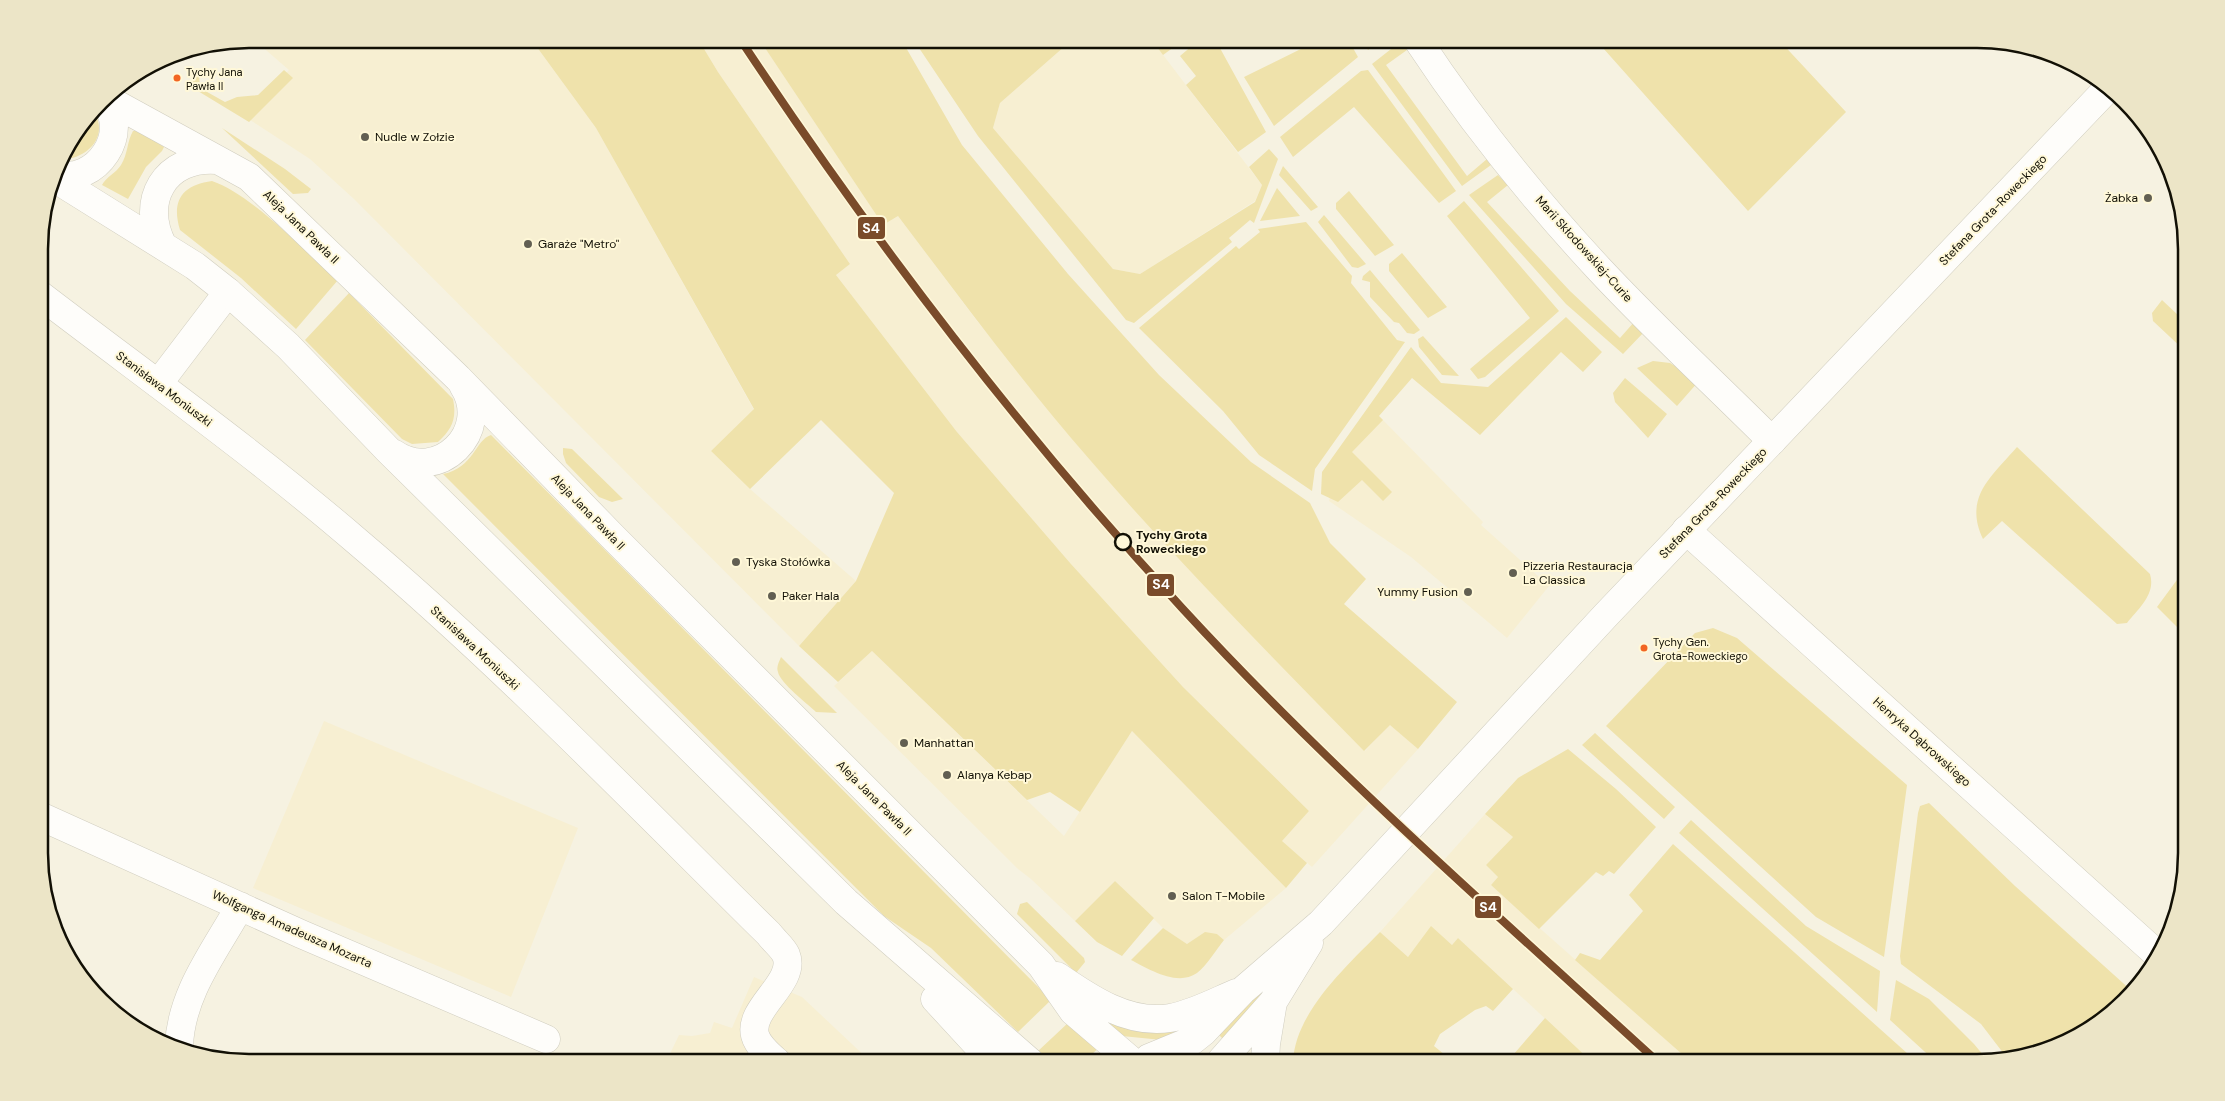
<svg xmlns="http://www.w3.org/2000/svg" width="2225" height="1101" viewBox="0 0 2225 1101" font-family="'DM Sans',sans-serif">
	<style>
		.built { fill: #f7efd2 }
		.green { fill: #efe2ab }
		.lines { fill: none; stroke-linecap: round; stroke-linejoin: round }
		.minor-casing { stroke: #d0cdbf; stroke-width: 29 }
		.tertiary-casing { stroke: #d0cdbf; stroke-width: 29 }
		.minor { stroke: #fefdfa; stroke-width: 28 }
		.tertiary { stroke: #fefdfa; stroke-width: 28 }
		.rail-1-casing { stroke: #fff8d8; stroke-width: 11 }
		.rail-1 { stroke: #7a4b2a; stroke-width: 8 }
		.bus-dot { fill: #f26522; stroke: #fff8d8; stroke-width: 2 }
		.poi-dot { fill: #625f52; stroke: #fff8d8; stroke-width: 2 }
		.stop-dot { fill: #fff8d8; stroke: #121005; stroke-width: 2.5 }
		.labels { text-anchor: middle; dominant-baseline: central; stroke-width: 4; stroke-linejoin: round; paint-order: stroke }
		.bus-label { font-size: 11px; fill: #121005; stroke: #fff8d8; text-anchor: start }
		.poi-label { font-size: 12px; fill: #121005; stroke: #fff8d8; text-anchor: start }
		.street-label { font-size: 12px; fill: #121005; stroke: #fff8d8 }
		.stop-label { font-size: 12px; font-weight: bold; fill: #121005; stroke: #fff8d8; text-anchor: start }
		.rim { fill: none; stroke: #121005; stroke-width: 2.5 }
		.line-badge { stroke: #fff8d8; stroke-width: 2 }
		.badge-label { font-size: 14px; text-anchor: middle; font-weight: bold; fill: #fff }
	</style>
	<rect width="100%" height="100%" fill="#f6f2e1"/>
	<!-- built -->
	<path class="built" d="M253,39H531L596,128L754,410L711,451L750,489L856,581L799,646L354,199L310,159L244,116L289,70Z
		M698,39H759L883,225L898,216L977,321L1089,459L1365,751L1390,724L1418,749L1312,867L1281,841L1309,811L1183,687L1071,564L957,432L836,275L850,264L718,72Z
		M1073,39H1151L1262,185L1255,201L1140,274L1113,269L993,128L1000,103Z
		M1379,416L1483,522L1481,525L1549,586L1507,638L1411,557L1329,501L1338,463Z
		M872,651L1064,836L1132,731L1286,888L1224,940L1217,934L1187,944L1163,928L1115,881L1075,921L1031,879L1018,869L834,686Z
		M324,721L578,828L511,997L253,888Z
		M1485,814L1513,837L1486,865L1498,877L1491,885L1691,1062H1592L1458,938L1452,945L1431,927L1408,957L1380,932Z
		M754,977L802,997L871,1062H666L679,1035L692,1036L710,1033L714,1022L732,1028Z"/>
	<!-- green -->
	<path class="green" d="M531,39H698L718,72L850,264L836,275L957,432L1071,564L1183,687L1309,811L1282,841L1307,863L1286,888L1132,731L1080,812L1050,792L1027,800L872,651L838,682L799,646L856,581L894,493L821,420L750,489L711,451L754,409L596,128Z
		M759,39H901L962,145L1068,274L1159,375L1251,462L1310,503L1330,543L1366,579L1344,604L1457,702L1418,749L1390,725L1364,751C1271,656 1177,561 1090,460C1022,382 960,298 898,216L883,225Z
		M913,39H1073L1000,103L993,128L1113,269L1140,274L1255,202L1262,185L1249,167L1269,149L1278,159L1254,223L1250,220L1229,238L1232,242L1134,323L1126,320L978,136Z
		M1151,39H1185L1163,55Z
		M1200,39H1215L1266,132L1238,152L1186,85L1196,76L1180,56Z
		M1317,39H1348L1358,57L1274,126L1244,77L1317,41Z
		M1362,39H1382L1368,50Z
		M1595,39H1778L1846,112L1748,211Z
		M1400,42L1407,50L1386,65L1467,176L1487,159L1491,165L1462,186L1372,64Z
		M284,70L293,78L249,122L188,85L196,73L199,74L200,88L225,102L237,97L258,95Z
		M1368,70L1456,191L1439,203L1354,107L1293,157L1280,137L1361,71Z
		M94,112C110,137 85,161 60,159Z
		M222,128L285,169L311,189L308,193L293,194Z
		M133,131H139L164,147L162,151L146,167L128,199L102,185C106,177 116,173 121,165C128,154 127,141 133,131Z
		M1283,166L1318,207L1311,211L1279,175Z
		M1498,175L1508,185L1487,202L1570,291L1620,338L1635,321L1645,331L1623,354L1566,304L1469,195Z
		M212,181C251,194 306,252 338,280L296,329L241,278L180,230C171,201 182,185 212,181Z
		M1277,188L1300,216L1260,221Z
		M1349,191L1394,245L1375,256L1336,209V203Z
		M1464,201L1559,311L1485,377L1478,379L1470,369L1530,318L1447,216Z
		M1324,215L1366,264L1358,268L1352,267L1318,222Z
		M1306,222L1352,276L1351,283L1397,340L1405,342L1315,469L1312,491L1259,455L1223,411L1139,328L1236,246L1239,249L1260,232L1258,229Z
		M1402,253L1447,307L1428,318L1389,271V264Z
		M1370,270L1420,330L1414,334L1407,333L1399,323L1394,322L1370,297V282L1362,280L1363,276Z
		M349,293L453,399C457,419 452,429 438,442L412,444L402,439L305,340Z
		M2162,300L2179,316L2185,310V351L2153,321L2152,313Z
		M1566,317L1602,352L1583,372L1561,352L1480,435L1412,378L1379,416L1383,420L1352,452L1392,492L1383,501L1362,480L1338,502L1321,494L1322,472L1411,347L1441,383L1488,387Z
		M1423,336L1459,376L1442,375L1419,347L1418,339Z
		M1653,361L1670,363L1699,381L1677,406L1637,368Z
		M1625,378L1667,414L1648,438L1615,402L1613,393Z
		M491,435L1051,1000L1018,1032L931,948L884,916L443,474C474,468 475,440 491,435Z
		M2017,447L2150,574C2156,594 2139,608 2127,623L2117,624L2002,521L1983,539C1963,497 1992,476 2017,447Z
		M563,448L572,449L623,499L612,502L599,497L566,463L563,454Z
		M2185,569L2186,636L2157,607Z
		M1713,628L1737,638L1907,785L1884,957L1816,917L1606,726L1695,633Z
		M781,657L837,713L816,712C808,704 780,683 778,672C776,667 779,662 781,657Z
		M1595,733L1675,807L1664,819L1582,745Z
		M1568,749L1616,789L1656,827L1614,874L1609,871L1603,876L1596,872L1539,929L1491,885L1498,877L1486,865L1513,837L1485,814L1518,778Z
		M1929,803L2015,886L2133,992L2093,1027L2044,1051L2007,1058L1981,1024L1901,964L1900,956L1918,813L1920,806Z
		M1691,820L1806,926L1880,971L1877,1012L1679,833Z
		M1673,844L1917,1062H1691L1575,960L1580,953L1600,960L1643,911L1629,895Z
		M1115,881L1154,918L1122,956L1097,942L1075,921Z
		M1027,902L1084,958L1085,962L1076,973L1017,914L1020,904Z
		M1431,926L1452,945L1458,938L1513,989L1493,1011L1486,1006L1475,1010L1440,1034L1434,1046L1450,1059L1448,1062H1293C1295,1012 1347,966 1380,932L1408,957Z
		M1163,928L1187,944L1205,932L1217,934L1224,940C1216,950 1207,965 1197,973C1177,987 1149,969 1131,960Z
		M1896,980L1929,999L1974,1044L1989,1062H1936L1890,1020Z
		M1263,981L1272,985L1224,1040L1216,1032Z
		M1095,1016L1167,1027L1179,1036L1162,1040L1122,1036Z
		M1545,1018L1592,1062H1507Z
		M1069,1022L1100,1047L1083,1062H1046L1037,1052Z"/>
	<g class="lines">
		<!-- minor casing -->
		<g class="minor-casing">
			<path id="minor" d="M1417,39C1471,121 1533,198 1600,270C1655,329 1715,384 1772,441
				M39,294C146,376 257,455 359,543C503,665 635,802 769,934C774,941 783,948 786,955C797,982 748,1008 755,1035C758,1046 769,1055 777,1062
				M158,384L228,292
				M1686,530L2158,955
				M40,816L301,934L546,1039
				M179,1046C181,993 215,951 240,906"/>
		</g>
		<!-- tertiary casing -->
		<g class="tertiary-casing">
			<path id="tertiary" d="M105,98L249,177L458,378L612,536L1041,965L1073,1011L1128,1058
				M56,174C96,186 133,131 103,100
				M54,178L195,266L228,292L288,346L389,451L846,902L1030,1062
				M163,246C139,201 165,156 217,160
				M393,453C438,485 493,431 463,385
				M1057,976C1089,998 1128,1025 1170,1018C1193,1014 1215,1002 1236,993
				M935,999L993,1062
				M1149,1058L1193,1040L1203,1032L1242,991L1321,923L1606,615L2109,87
				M1220,1062L1273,1002L1309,943
				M1265,1062L1266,1044L1273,1002"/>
		</g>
		<!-- minor -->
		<use href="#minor" class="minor"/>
		<!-- tertiary -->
		<use href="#tertiary" class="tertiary"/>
		<!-- rail-1 casing -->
		<g class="rail-1-casing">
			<path id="rail-1" d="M740,39C873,240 1018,430 1182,608C1330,769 1496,914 1658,1062"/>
		</g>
		<!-- rail-1 -->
		<use href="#rail-1" class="rail-1"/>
	</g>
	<!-- markers -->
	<g class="bus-dot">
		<circle cx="177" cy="78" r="4.5"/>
		<circle cx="1644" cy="648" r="4.5"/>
	</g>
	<g class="poi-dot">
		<circle cx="365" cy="137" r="5"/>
		<circle cx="2148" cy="198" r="5"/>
		<circle cx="528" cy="244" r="5"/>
		<circle cx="736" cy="562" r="5"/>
		<circle cx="1513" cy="573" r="5"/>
		<circle cx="1468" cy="592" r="5"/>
		<circle cx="772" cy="596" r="5"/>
		<circle cx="904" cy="743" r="5"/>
		<circle cx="947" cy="775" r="5"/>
		<circle cx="1172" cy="896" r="5"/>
	</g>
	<circle class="stop-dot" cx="1123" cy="542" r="8"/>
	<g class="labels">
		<!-- bus labels -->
		<g class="bus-label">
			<text x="186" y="72">Tychy Jana<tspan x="186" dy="14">Pawła II</tspan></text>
			<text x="1653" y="642">Tychy Gen.<tspan x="1653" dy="14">Grota-Roweckiego</tspan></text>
		</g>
		<!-- poi labels -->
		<g class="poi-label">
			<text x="375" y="137">Nudle w Zołzie</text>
			<text x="2138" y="198" text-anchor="end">Żabka</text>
			<text x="538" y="244">Garaże "Metro"</text>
			<text x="746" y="562">Tyska Stołówka</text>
			<text x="1523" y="566">Pizzeria Restauracja<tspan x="1523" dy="14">La Classica</tspan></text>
			<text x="1458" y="592" text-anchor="end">Yummy Fusion</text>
			<text x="782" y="596">Paker Hala</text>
			<text x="914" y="743">Manhattan</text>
			<text x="957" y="775">Alanya Kebap</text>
			<text x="1182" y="896">Salon T-Mobile</text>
		</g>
		<!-- street labels -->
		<g class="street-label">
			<text transform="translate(1993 210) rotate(-46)">Stefana Grota-Roweckiego</text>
			<text transform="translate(301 227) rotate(44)">Aleja Jana Pawła II</text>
			<text transform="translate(1584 249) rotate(48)">Marii Skłodowskiej-Curie</text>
			<text transform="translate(164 389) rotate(37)">Stanisława Moniuszki</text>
			<text transform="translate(1713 503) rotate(-46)">Stefana Grota-Roweckiego</text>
			<text transform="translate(588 512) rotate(46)">Aleja Jana Pawła II</text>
			<text transform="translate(475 648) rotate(43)">Stanisława Moniuszki</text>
			<text transform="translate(1922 742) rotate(42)">Henryka Dąbrowskiego</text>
			<text transform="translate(874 798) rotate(45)">Aleja Jana Pawła II</text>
			<text transform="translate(292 929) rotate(24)">Wolfganga Amadeusza Mozarta</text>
		</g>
		<!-- stop labels -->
		<g class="stop-label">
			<text x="1136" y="535">Tychy Grota<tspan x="1136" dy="14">Roweckiego</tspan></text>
		</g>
	</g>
	<!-- crop -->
	<path d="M0 0H2225V1101H0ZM249 48H1977A201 201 0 0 1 2178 249V853A201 201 0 0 1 1977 1054H249A201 201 0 0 1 48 853V249A201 201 0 0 1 249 48Z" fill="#ece5c7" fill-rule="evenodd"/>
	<path class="rim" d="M249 48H1977A201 201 0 0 1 2178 249V853A201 201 0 0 1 1977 1054H249A201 201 0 0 1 48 853V249A201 201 0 0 1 249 48Z"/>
	<g class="line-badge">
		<rect x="857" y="216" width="29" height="24" rx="5" fill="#7a4b2a"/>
		<rect x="1146" y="573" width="29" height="24" rx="5" fill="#7a4b2a"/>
		<rect x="1474" y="895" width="28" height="24" rx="5" fill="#7a4b2a"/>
	</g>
	<g class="badge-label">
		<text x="871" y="233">S4</text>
		<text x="1161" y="589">S4</text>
		<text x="1488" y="912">S4</text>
	</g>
</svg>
